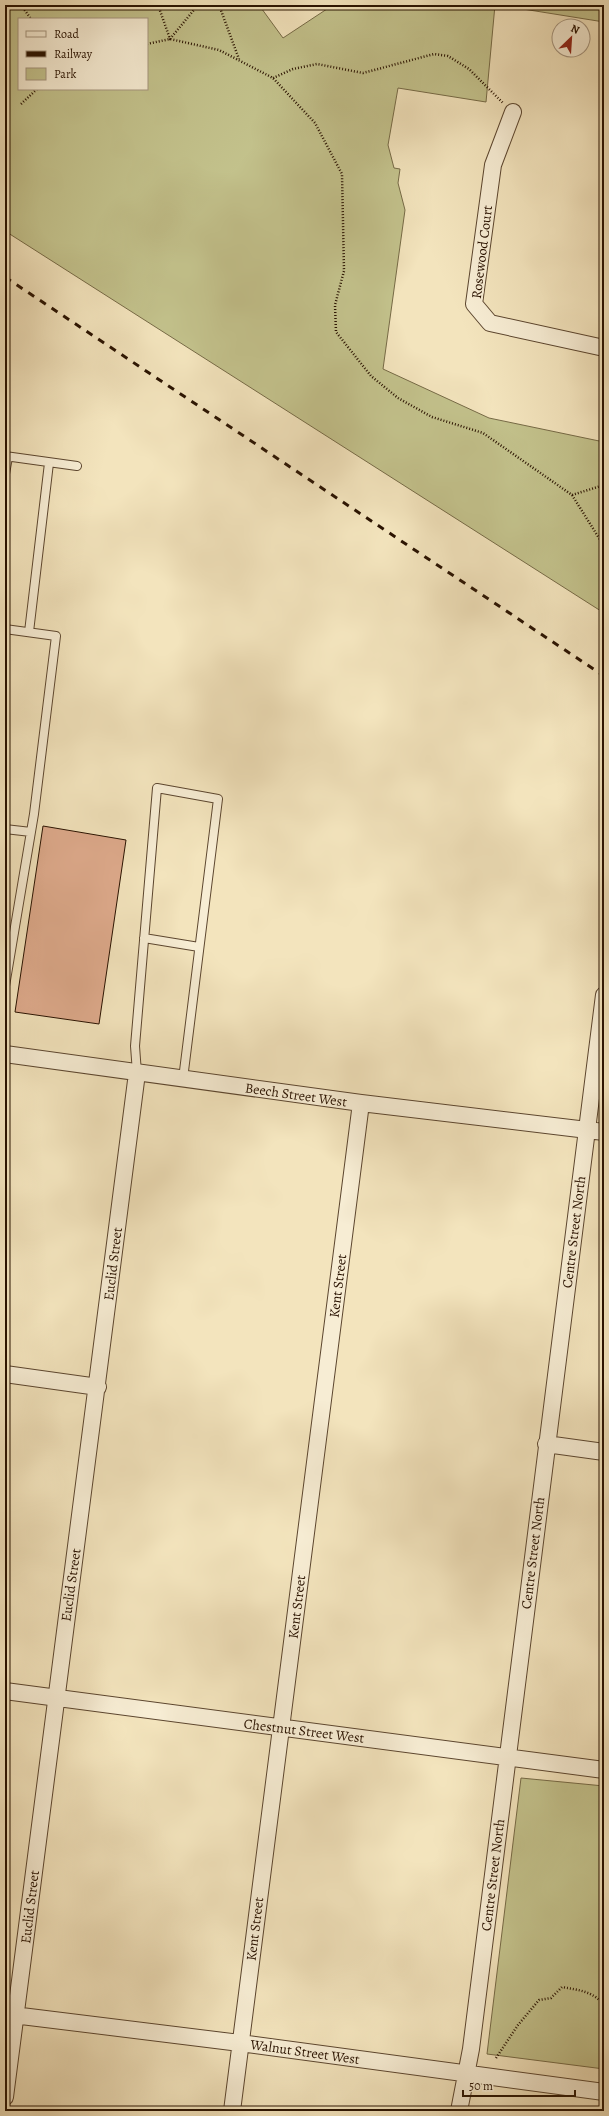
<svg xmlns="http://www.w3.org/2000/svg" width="609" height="2116" viewBox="0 0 609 2116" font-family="Alegreya,serif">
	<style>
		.green { fill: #c3c28c; stroke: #766a46; fill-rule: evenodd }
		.building { fill: #deaa8c; stroke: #291200 }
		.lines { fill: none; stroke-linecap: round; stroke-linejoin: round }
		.service-casing { stroke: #5c462f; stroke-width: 10 }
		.minor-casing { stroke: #5c462f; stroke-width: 18 }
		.path { stroke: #291200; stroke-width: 2.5; stroke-dasharray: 1 2; stroke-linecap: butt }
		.service { stroke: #f7edd4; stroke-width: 8 }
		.minor { stroke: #f7edd4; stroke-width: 16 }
		.rail { stroke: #291200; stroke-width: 3; stroke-dasharray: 7 7; stroke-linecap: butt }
		.labels { text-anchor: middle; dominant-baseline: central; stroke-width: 3.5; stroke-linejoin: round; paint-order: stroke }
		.street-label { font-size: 14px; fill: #291200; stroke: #f7edd4 }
	</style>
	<rect width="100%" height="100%" fill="#f3e4bd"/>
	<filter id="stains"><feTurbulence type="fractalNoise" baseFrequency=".005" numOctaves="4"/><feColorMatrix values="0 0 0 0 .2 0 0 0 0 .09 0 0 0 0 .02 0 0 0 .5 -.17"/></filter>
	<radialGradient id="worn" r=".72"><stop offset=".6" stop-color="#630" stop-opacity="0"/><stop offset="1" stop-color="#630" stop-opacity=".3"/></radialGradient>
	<!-- green -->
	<path class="green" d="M5,5H259L283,38L333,5H495L486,102L398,88L388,145L394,168L400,169L398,183L405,210L383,369L489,418L604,442V613L5,231ZM19,19H147V89H19Z
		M498,5H604V22Z
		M521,1778L604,1786V2069L487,2054Z"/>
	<!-- building -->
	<path class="building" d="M43,826L126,840L99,1024L15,1012Z"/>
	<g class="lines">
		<!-- service casing -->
		<g class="service-casing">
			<path id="service" d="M5,456L77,466
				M5,474L8,457
				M5,629L56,636L34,814L5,986
				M29,632L49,463
				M5,829L31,832
				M144,938L199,947
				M137,1073L135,1046L157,788L218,799L183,1079"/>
		</g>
		<!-- minor casing -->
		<g class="minor-casing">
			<path id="minor" d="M513,112L493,165L474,304L490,323L604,348
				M5,1054L361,1103L604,1132
				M5,1374L98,1387
				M546,1444L604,1452
				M5,1691L604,1770
				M5,2014L240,2043L604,2092
				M5,2097L137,1073
				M232,2111L361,1103
				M459,2111L471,2049L604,995"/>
		</g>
		<!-- path -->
		<path class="path" d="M21,5L31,19
			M158,5L170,39L198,5
			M219,5L239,59
			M147,44L170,39L219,50L273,78L315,123L342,174L344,271L335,305L336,332L371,376L398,398L432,417L483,433L572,495L604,485
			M273,78L293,69L317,64L363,73L434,54L448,56L469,69L503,103
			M21,104L37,89
			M572,495L604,546
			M496,2058L518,2025L539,2000L551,1998L562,1987C578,1990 593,1991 604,2005"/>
		<!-- service -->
		<use href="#service" class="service"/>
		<!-- minor -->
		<use href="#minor" class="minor"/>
		<!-- rail -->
		<path class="rail" d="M5,277L604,676"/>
	</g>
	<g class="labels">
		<!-- street labels -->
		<g class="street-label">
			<text transform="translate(482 252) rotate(-83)">Rosewood Court</text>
			<text transform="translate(296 1095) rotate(8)">Beech Street West</text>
			<text transform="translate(574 1232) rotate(-83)">Centre Street North</text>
			<text transform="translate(113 1264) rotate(-83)">Euclid Street</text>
			<text transform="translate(338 1286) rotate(-83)">Kent Street</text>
			<text transform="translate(533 1553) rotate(-83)">Centre Street North</text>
			<text transform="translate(71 1585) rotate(-82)">Euclid Street</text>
			<text transform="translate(297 1607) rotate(-83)">Kent Street</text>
			<text transform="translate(304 1731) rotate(7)">Chestnut Street West</text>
			<text transform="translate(493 1875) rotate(-83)">Centre Street North</text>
			<text transform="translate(30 1907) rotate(-83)">Euclid Street</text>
			<text transform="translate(255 1929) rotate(-83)">Kent Street</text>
			<text transform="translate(305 2052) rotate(8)">Walnut Street West</text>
		</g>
	</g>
	<!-- margin -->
	<rect width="609" height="2116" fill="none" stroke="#f3e4bd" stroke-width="20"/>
	<rect x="6" y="6" width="597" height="2104" fill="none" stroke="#291200" stroke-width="2"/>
	<rect x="10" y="10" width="589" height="2096" fill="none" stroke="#291200"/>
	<!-- legend -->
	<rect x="18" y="18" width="130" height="72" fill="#f7edd4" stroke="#a5957f"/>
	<rect x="26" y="31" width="20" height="6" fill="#f7edd4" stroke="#a5957f"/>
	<text x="54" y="38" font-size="12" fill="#291200">Road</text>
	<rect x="26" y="51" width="20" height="6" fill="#291200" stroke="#a5957f"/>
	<text x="54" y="58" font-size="12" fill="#291200">Railway</text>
	<rect x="26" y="68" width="20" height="12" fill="#c3c28c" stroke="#a5957f"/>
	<text x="54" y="78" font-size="12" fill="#291200">Park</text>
	<!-- north arrow -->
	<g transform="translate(571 38) rotate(25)"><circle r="19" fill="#f7edd4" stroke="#a5957f"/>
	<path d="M0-3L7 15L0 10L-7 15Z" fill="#8f2418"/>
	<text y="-6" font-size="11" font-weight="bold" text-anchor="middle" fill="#291200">N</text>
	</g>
	<!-- scale -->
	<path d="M463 2090v6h112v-6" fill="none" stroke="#291200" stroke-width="2"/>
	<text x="469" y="2090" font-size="12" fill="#291200" stroke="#f7edd4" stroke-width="3" paint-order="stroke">50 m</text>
	<rect width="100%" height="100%" filter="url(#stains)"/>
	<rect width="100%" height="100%" fill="url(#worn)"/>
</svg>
